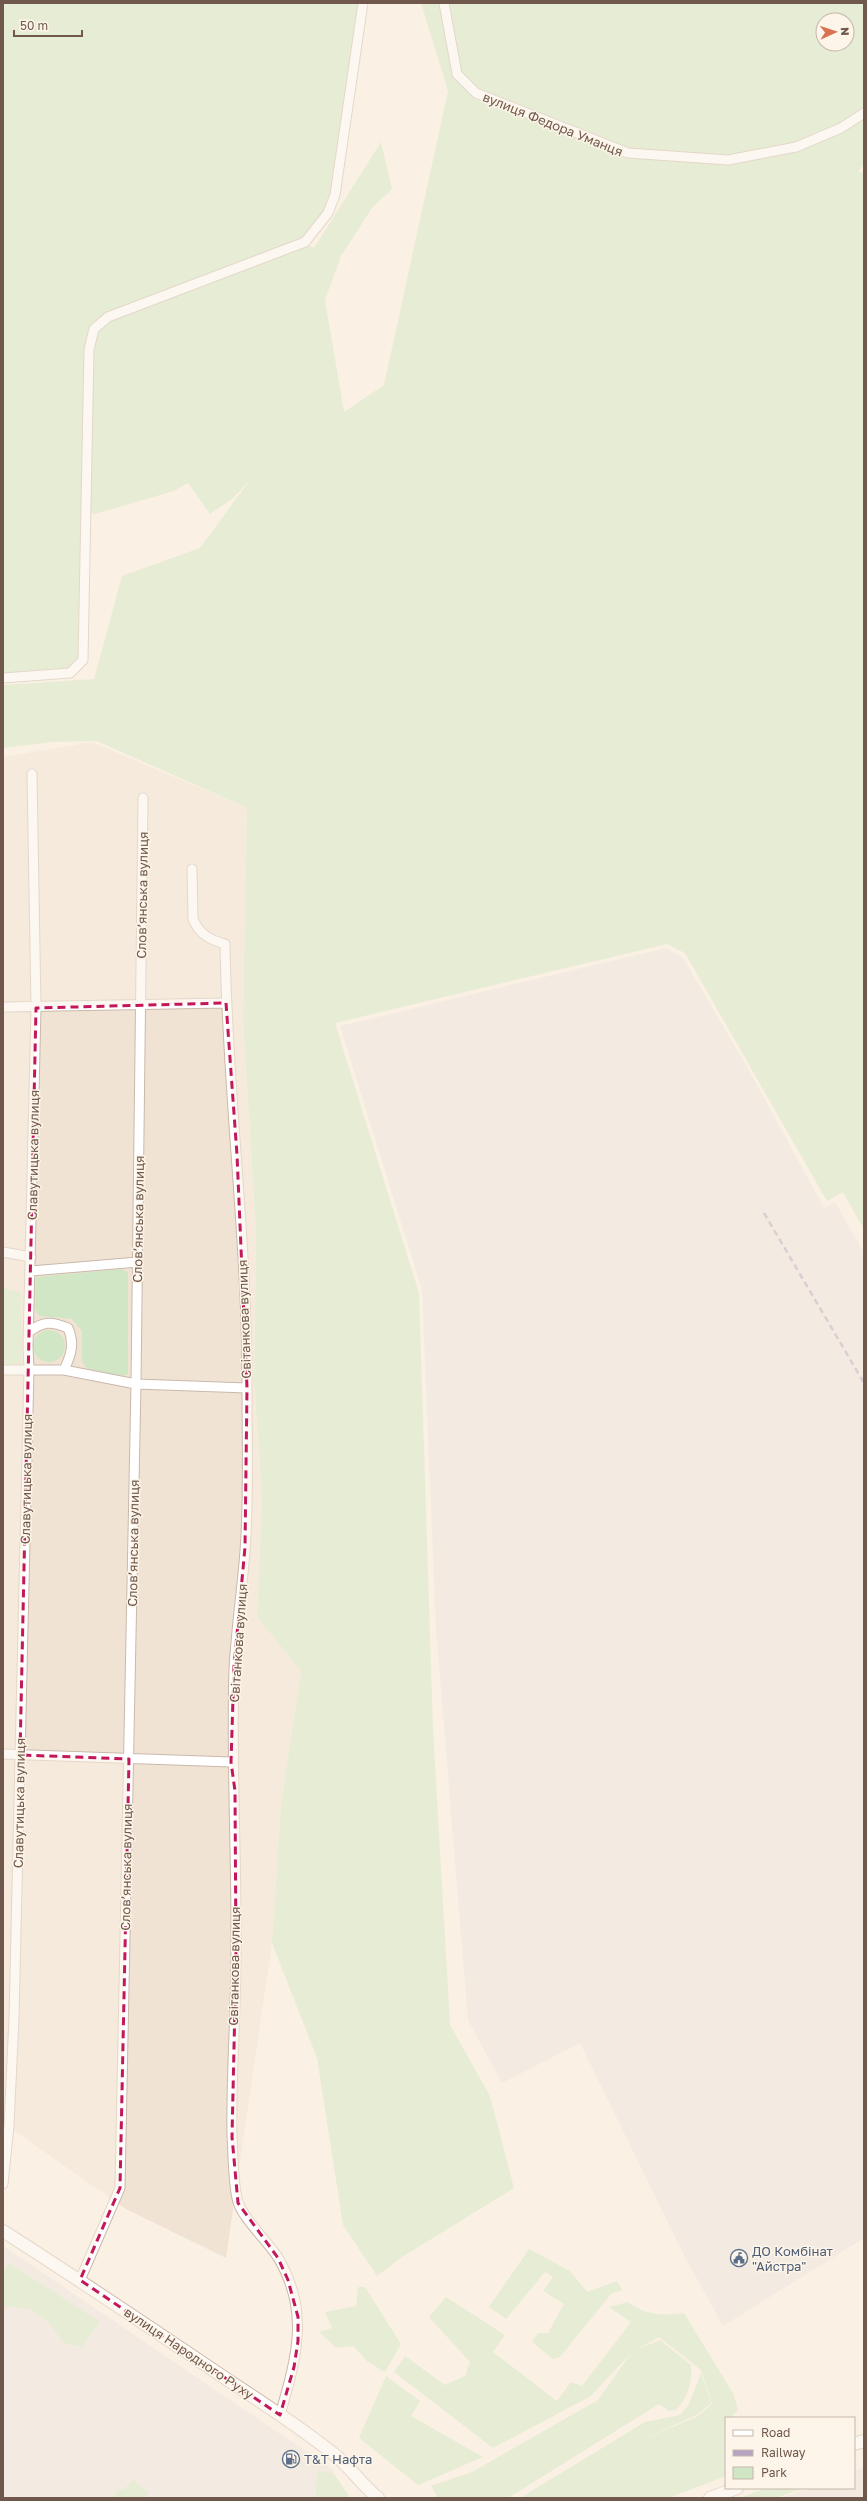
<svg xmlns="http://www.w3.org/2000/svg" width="867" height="2501" viewBox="0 0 867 2501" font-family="'Golos Text',sans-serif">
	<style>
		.residential { fill: #f1e3d3 }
		.industrial { fill: #eae4de }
		.green { fill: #d1e6c4; fill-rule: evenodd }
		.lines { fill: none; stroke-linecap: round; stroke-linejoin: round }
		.minor-casing { stroke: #cab9ab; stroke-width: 11 }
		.secondary-casing { stroke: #cfbbac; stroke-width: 14 }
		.minor { stroke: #fff; stroke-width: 9 }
		.secondary { stroke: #fff; stroke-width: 12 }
		.rail { stroke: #b4a4c2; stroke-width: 2.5; stroke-dasharray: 6 4; stroke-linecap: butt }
		.marked { fill: none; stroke: #c2185b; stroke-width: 3; stroke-dasharray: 8 5; stroke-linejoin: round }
		.labels { text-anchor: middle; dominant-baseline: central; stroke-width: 3; stroke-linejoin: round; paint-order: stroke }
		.street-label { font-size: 13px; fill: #70594c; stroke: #fdf5e9 }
		.service-label { font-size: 13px; fill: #4e5e75; stroke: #fdf5e9; text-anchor: start }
	</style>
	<rect width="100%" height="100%" fill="#faf1e4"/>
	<!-- residential -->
	<path class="residential" d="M92,742L247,808L243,1018L256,1239L254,1383L262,1500L257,1617L301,1671L281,1805L272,1943L226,2258L126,2209L3,2123V757Z"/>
	<!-- industrial -->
	<path class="industrial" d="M666,948L683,958L750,1072L824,1208L835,1202L864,1253V2238L723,2326L684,2255L580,2043L502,2083L468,2020L436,1628L422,1290L340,1026Z
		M3,2246L332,2469L346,2498H3Z
		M864,2467V2498H781L808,2488H854V2471Z"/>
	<!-- green -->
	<path class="green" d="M3,3H362L334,194L327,213L305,241L107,316L93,329L81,658L70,669L3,674Z
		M421,3H864V163L858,172H864V1230L843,1192L827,1201L685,953L667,944L335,1023L419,1293L433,1729L450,2025L490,2096L514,2188L402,2257L377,2276L343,2225L317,2058L272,1943L281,1805L301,1671L257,1617L262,1500L254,1380L256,1234L243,1018L247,808L97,741L51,742L3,748V685L94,679L122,576L200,548L250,480L232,499L210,514L188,483L174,491L95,514L87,513L91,348L97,329L109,319L306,244L314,248L381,142L392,189L372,208L341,256L325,300L344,412L384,385L448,91ZM823,20H847V44H823Z
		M121,1269L128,1272V1374L120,1377L86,1368L82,1361V1331L72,1319L39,1316L35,1308L36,1277Z
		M3,1288L21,1292L22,1364H3Z
		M33 1346a16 16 0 1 1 32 0a16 16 0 1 1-32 0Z
		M529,2249L570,2271L587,2292L617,2281L622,2290L611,2294L560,2357L553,2359L532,2342L538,2333H548L564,2304L543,2291L553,2277L545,2272L506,2319L489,2307Z
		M9,2263L100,2322L82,2347L64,2343L49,2323L30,2309L3,2306V2272Z
		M358,2287H365L401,2344L385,2372L368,2362L353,2346L336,2348L319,2332L332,2328L325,2312L356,2306Z
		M446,2297L505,2335L493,2352L557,2401L571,2382L582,2386L631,2322L609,2307L628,2302C644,2315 664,2316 684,2313L734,2395L738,2410L730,2418H726V2476L669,2498H520L645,2422L680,2415L689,2404L701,2373L711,2403L698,2414L640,2441L698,2416L712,2404L701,2370L659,2337L638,2349L660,2340L691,2365C692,2382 688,2398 676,2410L669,2411L659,2404L508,2498H438L431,2486L472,2472L598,2400L631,2353L591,2396L493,2448L394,2372L405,2356L445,2385L465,2376L470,2362L429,2317Z
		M386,2376L420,2401L411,2416L483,2457L418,2485L359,2438Z
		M317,2470L334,2474L349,2496L348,2498H316Z
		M133,2480L149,2493L144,2498H114L116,2491L124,2489Z
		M766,2488H804L776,2498H740Z"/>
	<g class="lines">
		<!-- minor casing -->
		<g class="minor-casing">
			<path id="minor" d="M444,3L457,74L476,93L628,153L728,160L796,147L841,128L864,113
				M3,678L70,673L83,660L89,350L94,329L108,317L305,242L328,213L335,195L363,3
				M192,869L193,919C199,934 210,940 225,944C227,1094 248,1243 247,1393C247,1446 249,1499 245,1551C242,1591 236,1630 234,1670C231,1765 237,1859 236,1955C236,2015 231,2074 232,2134C233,2151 233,2186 238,2202C242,2217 267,2241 277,2256C311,2311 296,2359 280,2415
				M3,1007L226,1003
				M3,1252L31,1257
				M31,1271L138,1262
				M29,1332C43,1321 51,1321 68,1328C75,1344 71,1355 64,1370
				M3,1370H64L136,1384L247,1388
				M3,1754L231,1762
				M3,2184L9,2126L14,2018L29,1368L28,1347L36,1008L32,774
				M80,2280L120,2188L136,1384L143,798"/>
		</g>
		<!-- secondary casing -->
		<g class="secondary-casing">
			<path id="secondary" d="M3,2231C75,2277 145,2324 216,2372C256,2399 298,2425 335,2455C351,2468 362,2485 378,2498
				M854,2444L864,2441
				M710,2498L737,2488"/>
		</g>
		<!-- minor -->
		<use href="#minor" class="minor"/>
		<!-- secondary -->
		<use href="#secondary" class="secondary"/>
		<!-- rail -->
		<path class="rail" d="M764,1213L864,1383"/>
	</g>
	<!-- marked area -->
	<path d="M0 0H867V2501H0ZM226,1003L237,1155L247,1388L245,1547L234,1667L231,1762L235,1791L236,1958L232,2137L238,2203L278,2258L288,2280L298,2317V2341L294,2367L280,2415L80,2280L120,2188L129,1759L20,1755L36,1008Z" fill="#faf1e4" fill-opacity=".55" fill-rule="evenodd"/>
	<path class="marked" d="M226,1003L237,1155L247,1388L245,1547L234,1667L231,1762L235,1791L236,1958L232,2137L238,2203L278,2258L288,2280L298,2317V2341L294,2367L280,2415L80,2280L120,2188L129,1759L20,1755L36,1008Z"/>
	<!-- icons -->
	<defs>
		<g id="civic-ring" transform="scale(0.9)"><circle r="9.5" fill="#fdf5e9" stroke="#5c6f8a" stroke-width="1.5"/><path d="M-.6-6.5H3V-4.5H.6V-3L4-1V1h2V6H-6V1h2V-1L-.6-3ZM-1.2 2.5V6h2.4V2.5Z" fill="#5c6f8a"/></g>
		<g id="fuel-ring" transform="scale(0.9)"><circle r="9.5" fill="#fdf5e9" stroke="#5c6f8a" stroke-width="1.5"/><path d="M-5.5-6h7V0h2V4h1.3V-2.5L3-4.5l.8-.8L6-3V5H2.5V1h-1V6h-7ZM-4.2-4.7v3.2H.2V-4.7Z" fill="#5c6f8a"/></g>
	</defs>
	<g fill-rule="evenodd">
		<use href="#civic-ring" x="739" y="2258"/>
		<use href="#fuel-ring" x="291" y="2459"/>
	</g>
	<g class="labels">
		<!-- street labels -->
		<g class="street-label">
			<text transform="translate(553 124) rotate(22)">вулиця Федора Уманця</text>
			<text transform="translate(142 895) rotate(-89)">Словʼянська вулиця</text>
			<text transform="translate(33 1155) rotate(-89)">Славутицька вулиця</text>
			<text transform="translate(138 1219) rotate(-89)">Словʼянська вулиця</text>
			<text transform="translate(244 1319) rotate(-92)">Світанкова вулиця</text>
			<text transform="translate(26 1479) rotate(-89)">Славутицька вулиця</text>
			<text transform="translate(133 1543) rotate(-89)">Словʼянська вулиця</text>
			<text transform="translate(238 1643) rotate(-86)">Світанкова вулиця</text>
			<text transform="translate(19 1803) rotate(-89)">Славутицька вулиця</text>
			<text transform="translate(126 1867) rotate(-89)">Словʼянська вулиця</text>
			<text transform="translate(234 1966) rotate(-89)">Світанкова вулиця</text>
			<text transform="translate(189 2353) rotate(34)">вулиця Народного Руху</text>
		</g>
		<!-- service labels -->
		<g class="service-label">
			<text x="752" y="2251">ДО Комбінат<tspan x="752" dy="15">"Айстра"</tspan></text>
			<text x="304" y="2459">Т&amp;Т Нафта</text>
		</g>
	</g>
	<!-- border -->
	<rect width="867" height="2501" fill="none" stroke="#70594c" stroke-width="8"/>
	<!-- legend -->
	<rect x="725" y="2417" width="130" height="72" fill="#fdf5e9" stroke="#c5b7aa"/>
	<rect x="733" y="2430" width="20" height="6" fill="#ffffff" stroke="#c5b7aa"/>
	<text x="761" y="2437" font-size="12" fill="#70594c">Road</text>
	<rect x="733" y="2450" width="20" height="6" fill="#b4a4c2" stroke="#c5b7aa"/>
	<text x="761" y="2457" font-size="12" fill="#70594c">Railway</text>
	<rect x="733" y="2467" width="20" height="12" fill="#d1e6c4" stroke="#c5b7aa"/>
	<text x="761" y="2477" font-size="12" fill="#70594c">Park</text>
	<!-- north arrow -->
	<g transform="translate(835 32) rotate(87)"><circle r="19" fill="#fdf5e9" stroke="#c5b7aa"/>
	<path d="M0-3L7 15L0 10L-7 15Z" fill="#d97153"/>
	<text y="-6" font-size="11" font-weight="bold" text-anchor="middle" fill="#70594c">N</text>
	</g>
	<!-- scale -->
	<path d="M14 30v6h68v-6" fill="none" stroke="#70594c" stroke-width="2"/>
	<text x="20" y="30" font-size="12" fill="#70594c" stroke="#fdf5e9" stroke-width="3" paint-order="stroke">50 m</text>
</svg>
